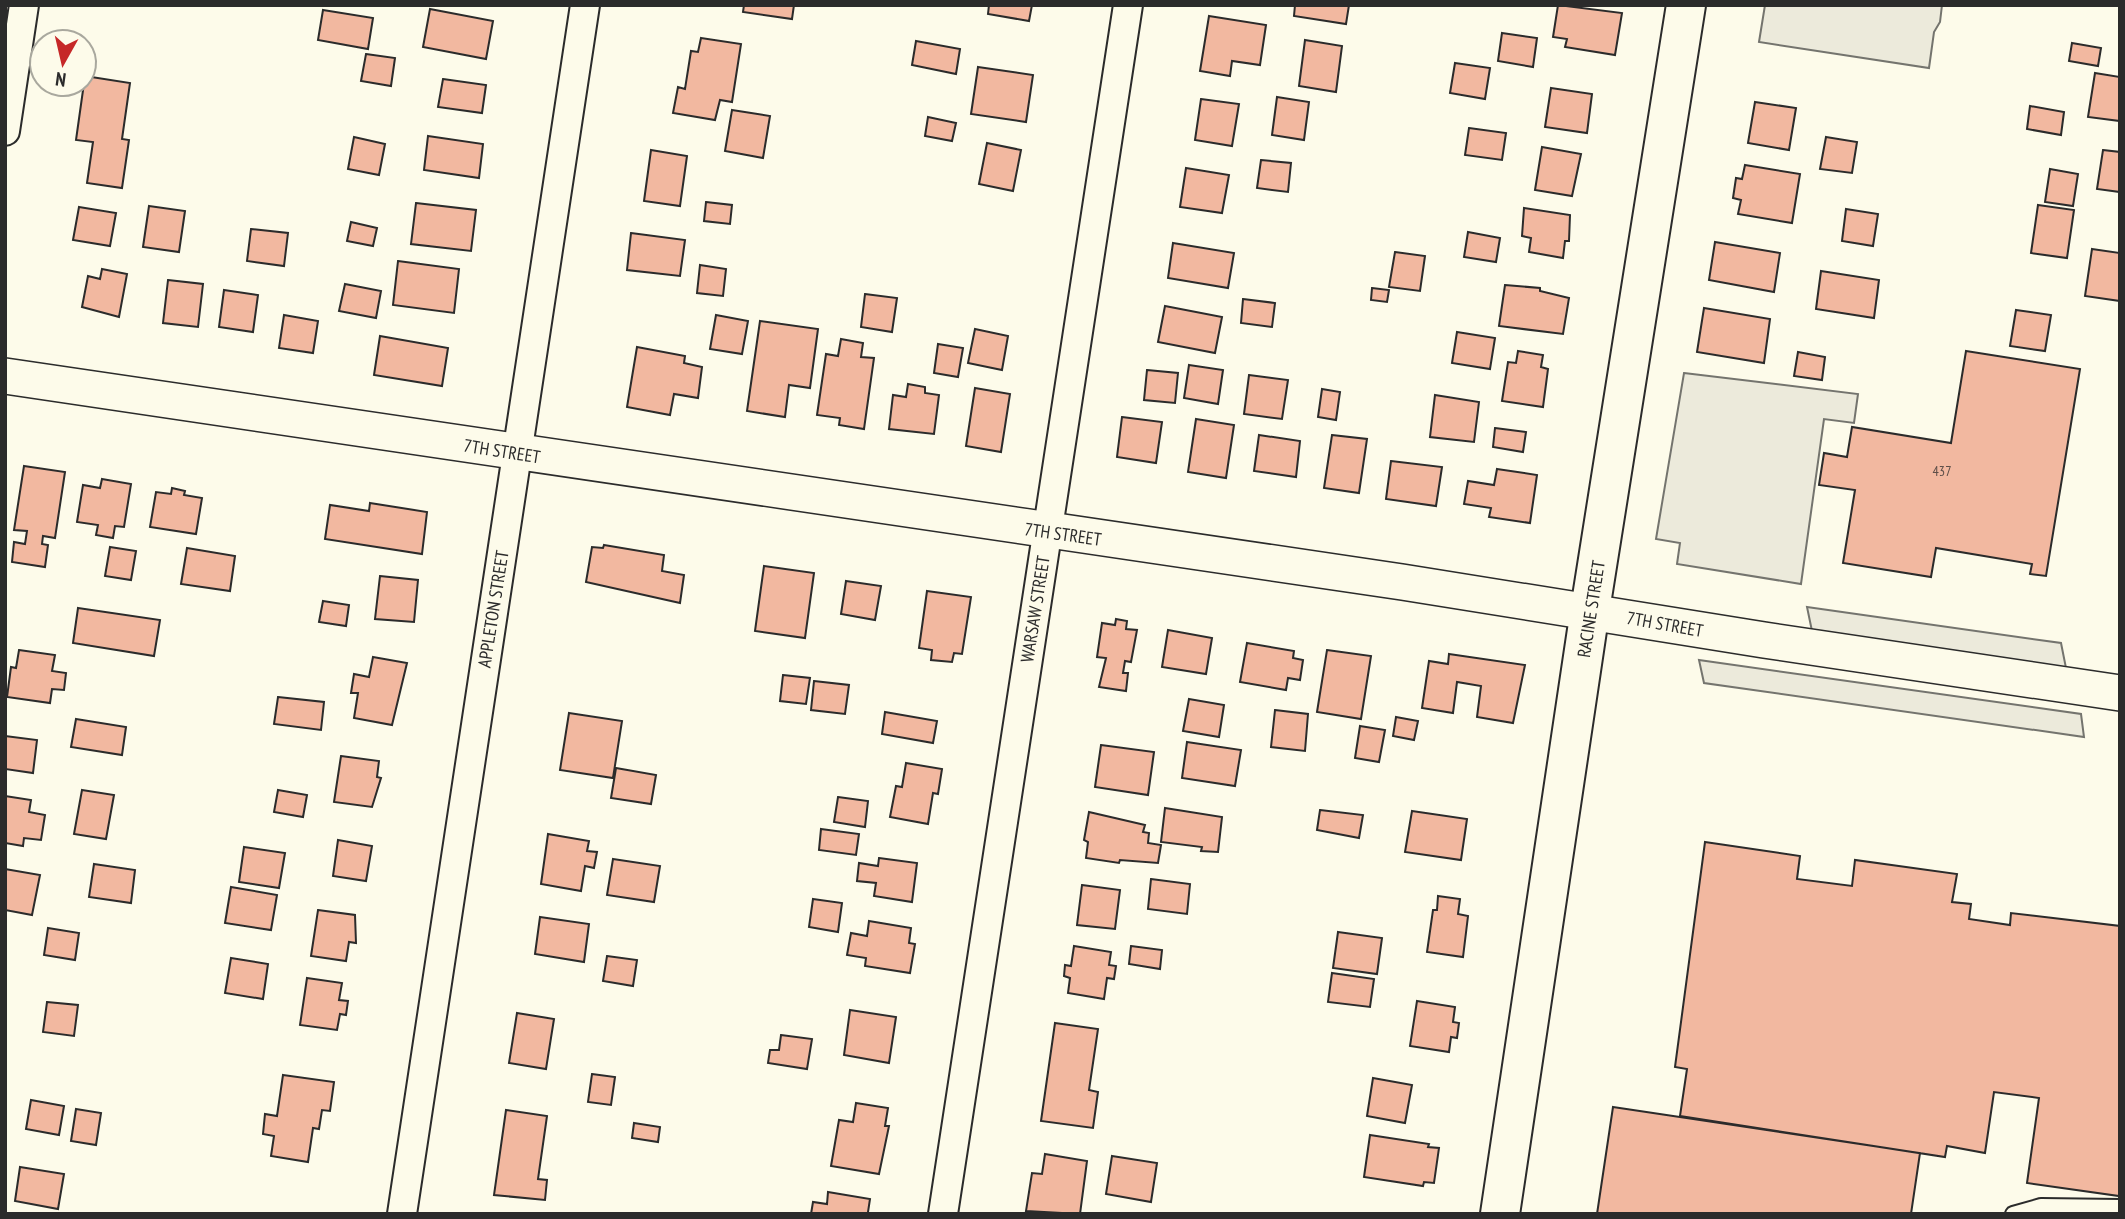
<svg xmlns="http://www.w3.org/2000/svg" width="2125" height="1219" viewBox="0 0 2125 1219" font-family="'PT Sans Narrow',sans-serif">
	<style>
		.parking { fill: #eceadb; stroke: #74746e; stroke-width: 2 }
		.building { fill: #f2b8a0; stroke: #2b2b2b; stroke-width: 2 }
		.lines { fill: none; stroke-linecap: round; stroke-linejoin: round }
		.service-casing { stroke: #2b2b2b; stroke-width: 18 }
		.minor-casing { stroke: #2b2b2b; stroke-width: 32 }
		.tertiary-casing { stroke: #2b2b2b; stroke-width: 38 }
		.secondary-casing { stroke: #2b2b2b; stroke-width: 42 }
		.service { stroke: #fdfbea; stroke-width: 14 }
		.minor { stroke: #fdfbea; stroke-width: 28 }
		.tertiary { stroke: #fdfbea; stroke-width: 35 }
		.secondary { stroke: #fdfbea; stroke-width: 38 }
		.labels { text-anchor: middle; dominant-baseline: central; stroke-width: 5; stroke-linejoin: round; paint-order: stroke }
		.number-label { font-size: 14px; fill: #5d4e48 }
		.street-label { font-size: 18px; fill: #2b2b2b; stroke: #fdfbea }
	</style>
	<rect width="100%" height="100%" fill="#fdfbea"/>
	<!-- parking -->
	<path class="parking" d="M1765,5H1942L1940,22L1934,32L1929,68L1759,42Z
		M1684,373L1858,394L1854,423L1824,419L1801,584L1677,564L1680,543L1656,539Z
		M1807,607L2061,643L2066,668L1812,631Z
		M1699,660L2081,714L2084,737L1704,683Z"/>
	<!-- building -->
	<path class="building" d="M744,5H794L792,19L743,12Z
		M989,5H1032L1029,21L988,14Z
		M1295,5H1349L1346,24L1294,16Z
		M1558,5L1622,13L1615,55L1565,47L1567,39L1553,37Z
		M430,9L493,21L486,59L423,47Z
		M323,10L373,18L368,49L318,40Z
		M1209,16L1266,25L1260,65L1232,61L1230,76L1200,71Z
		M1502,33L1537,38L1533,67L1498,61Z
		M701,38L741,44L732,102L720,100L715,120L673,113L678,87L685,89L691,51L698,52Z
		M1305,40L1342,46L1336,92L1299,86Z
		M916,41L960,49L956,74L912,65Z
		M2072,43L2101,48L2098,66L2069,61Z
		M366,54L395,58L391,86L361,81Z
		M1455,63L1490,68L1485,99L1450,93Z
		M978,67L1033,75L1026,122L971,114Z
		M2095,73L2120,77V121L2088,117Z
		M85,76L130,83L122,139L129,140L122,188L87,183L93,142L76,140Z
		M443,79L486,85L482,113L438,107Z
		M1551,88L1592,94L1587,133L1545,127Z
		M1277,97L1309,102L1304,140L1272,135Z
		M1201,99L1239,104L1232,146L1195,140Z
		M1755,102L1796,108L1789,150L1748,143Z
		M2030,106L2064,112L2061,135L2027,129Z
		M732,110L770,116L763,158L725,151Z
		M928,117L956,123L952,141L925,136Z
		M1469,128L1506,133L1502,160L1465,155Z
		M428,136L483,144L479,178L424,170Z
		M354,137L385,144L379,175L348,169Z
		M1826,137L1857,142L1852,173L1820,169Z
		M987,143L1021,150L1013,191L979,184Z
		M1542,147L1581,154L1572,196L1535,190Z
		M651,150L687,156L680,206L644,201Z
		M2103,150L2120,152V192L2097,189Z
		M1261,160L1291,163L1288,192L1257,188Z
		M1745,165L1800,174L1792,223L1738,214L1741,200L1733,198L1736,178L1742,179Z
		M1186,168L1229,175L1222,213L1180,207Z
		M2050,169L2078,174L2073,206L2045,202Z
		M706,202L732,205L730,224L704,221Z
		M416,203L476,210L471,251L411,244Z
		M2038,205L2074,210L2067,258L2031,253Z
		M149,206L185,211L179,252L143,247Z
		M79,207L116,213L110,246L73,240Z
		M1524,208L1570,215L1569,241H1565L1563,258L1529,252L1531,238L1522,236Z
		M1846,209L1878,214L1873,246L1842,241Z
		M351,222L377,228L373,246L347,241Z
		M251,229L288,233L284,266L247,261Z
		M1468,232L1500,238L1496,262L1464,257Z
		M631,233L685,240L680,276L627,270Z
		M1715,242L1780,253L1774,292L1709,280Z
		M1173,243L1234,253L1228,288L1168,278Z
		M2092,249L2120,253V301L2085,296Z
		M1395,252L1425,256L1420,291L1389,287Z
		M398,261L459,269L454,313L393,305Z
		M700,265L726,269L723,296L697,293Z
		M102,269L127,274L119,317L82,307L88,276L100,279Z
		M1821,271L1879,280L1874,318L1816,309Z
		M168,280L203,284L198,327L163,323Z
		M345,284L381,291L376,318L339,311Z
		M1505,285L1540,288V291L1569,298L1563,334L1499,326Z
		M1372,288L1389,290L1387,302L1371,300Z
		M224,290L258,295L253,332L219,327Z
		M865,294L897,298L892,332L861,327Z
		M1243,299L1275,303L1272,327L1241,323Z
		M1165,306L1222,317L1215,353L1158,342Z
		M1704,308L1770,319L1764,363L1697,352Z
		M2016,310L2051,315L2045,351L2010,346Z
		M284,315L318,321L313,353L279,348Z
		M716,315L748,321L742,354L710,349Z
		M760,321L818,329L810,388L789,385L785,417L747,411Z
		M975,329L1008,336L1002,370L968,363Z
		M1457,332L1495,338L1490,369L1452,363Z
		M380,336L448,348L442,386L374,375Z
		M841,339L863,343L861,357L874,358L864,429L839,425L840,418L817,415L826,354L838,356Z
		M938,344L963,348L958,377L934,373Z
		M637,347L685,356L684,363L702,367L698,398L674,394L670,415L627,407Z
		M1518,351L1543,355L1541,367L1548,369L1543,407L1502,401L1508,362L1516,363Z
		M1966,351L2080,369L2046,576L2030,574L2032,564L1936,548L1931,577L1843,563L1855,490L1819,485L1824,453L1847,457L1852,427L1951,443Z
		M1798,352L1825,357L1822,380L1794,376Z
		M1189,365L1223,370L1218,404L1184,398Z
		M1147,370L1178,373L1175,403L1144,400Z
		M1249,375L1288,380L1282,419L1244,414Z
		M908,384L925,387V393L939,395L934,434L889,429L893,395L906,397Z
		M975,388L1010,394L1001,452L966,446Z
		M1322,389L1340,392L1336,420L1318,417Z
		M1435,395L1479,402L1474,442L1430,437Z
		M1122,417L1162,422L1156,463L1117,457Z
		M1196,419L1234,425L1226,478L1188,472Z
		M1495,428L1526,432L1523,452L1493,447Z
		M1259,435L1300,441L1296,477L1254,471Z
		M1332,435L1367,439L1359,493L1324,488Z
		M1391,461L1442,467L1436,506L1386,499Z
		M24,466L65,472L55,538L43,536L42,544L48,545L45,567L12,562L14,542L25,544L27,531L14,530Z
		M1497,469L1537,475L1530,523L1489,517L1491,508L1464,504L1468,481L1494,485Z
		M102,479L131,484L124,527L115,526L113,538L96,535L98,525L77,522L83,485L100,488Z
		M172,488L185,491L184,495L202,498L196,534L150,527L156,492L171,494Z
		M370,503L427,512L422,554L325,539L330,505L369,511Z
		M604,545L664,555L662,571L684,575L680,603L586,582L592,547L603,548Z
		M110,547L136,551L131,580L105,576Z
		M187,548L235,556L230,591L181,584Z
		M764,566L814,573L805,638L755,631Z
		M380,576L418,580L414,622L375,619Z
		M846,581L881,586L875,620L841,614Z
		M927,591L971,597L962,654L954,653L952,662L931,660L932,650L919,648Z
		M323,601L349,605L346,626L319,622Z
		M78,608L160,620L154,656L73,643Z
		M1116,619L1127,621L1126,629L1137,630L1131,662L1125,661L1123,673H1128L1126,691L1099,687L1106,658L1097,657L1102,623L1115,625Z
		M1168,630L1212,638L1206,674L1162,667Z
		M1247,643L1294,651L1293,658L1303,660L1300,680L1288,678L1286,690L1240,682Z
		M19,650L55,655L52,671L66,673L64,690L52,689L50,703L7,697L11,667L16,668Z
		M1327,650L1371,656L1361,719L1317,712Z
		M1449,654L1525,665L1513,723L1477,717L1481,686L1457,682L1453,713L1422,708L1429,661L1448,664Z
		M373,657L407,663L392,725L354,718L358,693H351L354,674L369,677Z
		M783,675L810,678L806,704L780,701Z
		M814,681L849,685L845,714L811,710Z
		M278,697L324,702L321,730L274,724Z
		M1189,699L1224,705L1219,737L1183,731Z
		M1275,710L1308,714L1305,751L1271,747Z
		M885,712L937,721L933,743L882,734Z
		M569,713L622,721L613,778L560,770Z
		M1396,717L1418,721L1414,740L1393,736Z
		M76,719L126,727L122,755L71,747Z
		M1360,726L1385,730L1379,762L1355,758Z
		M5,736L37,740L33,773L5,769Z
		M1187,742L1241,750L1235,786L1182,778Z
		M1101,745L1154,752L1148,795L1095,787Z
		M341,756L379,761L377,777L381,778L372,807L334,802Z
		M906,763L942,769L938,794L933,793L928,824L890,817L896,786L902,787Z
		M616,768L656,775L651,804L611,798Z
		M82,790L114,795L106,839L74,834Z
		M278,790L307,795L303,817L274,812Z
		M5,796L31,800L29,812L45,815L41,840L24,838L23,846L5,843Z
		M838,797L868,801L865,827L834,822Z
		M1165,808L1222,817L1218,852L1201,851L1202,847L1161,842Z
		M1320,810L1363,815L1359,838L1317,830Z
		M1412,811L1467,819L1461,860L1405,852Z
		M1089,812L1145,825L1143,832L1149,833L1148,843L1161,845L1158,863L1120,860L1119,863L1086,858L1088,842L1084,840Z
		M821,829L859,834L856,855L819,850Z
		M548,834L589,841L587,851L597,852L594,868L585,866L581,891L541,884Z
		M338,840L372,846L366,881L333,876Z
		M1705,842L1800,856L1797,879L1852,886L1855,860L1957,874L1952,902L1971,904L1969,919L2010,925L2011,913L2120,926L2119,1196L2027,1183L2039,1098L1994,1092L1985,1153L1947,1146L1945,1157L1680,1116L1687,1069L1675,1067Z
		M244,847L285,853L279,888L239,882Z
		M879,858L917,863L912,902L874,896L876,883L857,881L859,863L878,866Z
		M613,859L660,866L654,902L607,895Z
		M94,864L135,870L131,903L89,897Z
		M5,869L40,875L32,915L5,910Z
		M1151,879L1190,884L1187,914L1148,909Z
		M1082,885L1120,890L1115,929L1077,925Z
		M231,887L277,895L271,930L225,923Z
		M1438,896L1460,899L1458,914L1468,916L1463,957L1427,952L1433,910H1437Z
		M813,899L842,903L838,932L809,927Z
		M318,910L355,915L356,943L349,942L346,961L311,956Z
		M540,917L589,924L584,962L535,954Z
		M869,921L911,928L909,943L915,944L910,973L865,966L866,958L847,955L851,933L867,936Z
		M48,928L79,933L75,960L44,955Z
		M1338,932L1382,938L1377,974L1333,968Z
		M1074,946L1111,952L1109,965L1116,966L1114,979L1107,978L1104,999L1068,993L1070,978L1064,976L1065,965L1071,966Z
		M1131,946L1162,950L1160,969L1129,964Z
		M607,956L637,960L633,986L603,981Z
		M231,958L268,964L263,999L225,993Z
		M1332,973L1374,979L1370,1007L1328,1002Z
		M307,978L342,983L339,1000L348,1001L346,1015L340,1014L337,1030L300,1025Z
		M1417,1001L1455,1007L1453,1022L1459,1023L1457,1038L1451,1037L1449,1052L1410,1046Z
		M47,1002L78,1005L74,1036L43,1032Z
		M850,1010L896,1017L889,1063L844,1055Z
		M517,1013L554,1019L546,1069L509,1063Z
		M1055,1023L1098,1029L1089,1090L1098,1092L1093,1128L1041,1121Z
		M781,1035L812,1039L807,1069L768,1063L770,1050H779Z
		M592,1074L615,1077L611,1105L588,1102Z
		M283,1075L334,1082L330,1111L322,1110L319,1129L313,1128L308,1162L271,1156L274,1136L263,1134L265,1114L277,1116Z
		M1373,1078L1412,1085L1405,1123L1367,1116Z
		M31,1100L64,1106L59,1135L26,1129Z
		M856,1103L888,1108L885,1126H889L879,1174L831,1166L839,1120L853,1122Z
		M1613,1107L1920,1153L1911,1214H1597Z
		M76,1109L101,1113L96,1145L71,1141Z
		M506,1110L547,1116L538,1179L547,1180L545,1200L494,1195Z
		M634,1123L660,1127L658,1142L632,1138Z
		M1370,1135L1429,1144L1428,1147L1439,1148L1434,1183L1424,1182L1423,1186L1364,1177Z
		M1045,1154L1087,1161L1080,1214L1026,1211L1032,1173L1042,1174Z
		M1112,1156L1157,1163L1151,1202L1106,1194Z
		M20,1167L64,1174L58,1209L15,1201Z
		M828,1192L870,1199L868,1212L871,1214H811L813,1202L827,1204Z"/>
	<g class="lines">
		<!-- service casing -->
		<g class="service-casing">
			<path id="service" d="M2013,1214L2041,1206L2120,1207"/>
		</g>
		<!-- minor casing -->
		<g class="minor-casing">
			<path id="minor" d="M5,131L24,5
				M402,1214L585,5
				M943,1214L1128,5"/>
		</g>
		<!-- tertiary casing -->
		<g class="tertiary-casing">
			<path id="tertiary" d="M5,376L1402,582L1764,640L2120,693"/>
		</g>
		<!-- secondary casing -->
		<g class="secondary-casing">
			<path id="secondary" d="M1500,1214L1590,610L1686,5"/>
		</g>
		<!-- service -->
		<use href="#service" class="service"/>
		<!-- minor -->
		<use href="#minor" class="minor"/>
		<!-- tertiary -->
		<use href="#tertiary" class="tertiary"/>
		<!-- secondary -->
		<use href="#secondary" class="secondary"/>
	</g>
	<g class="labels">
		<!-- number labels -->
		<g class="number-label">
			<text x="1942" y="471">437</text>
		</g>
		<!-- street labels -->
		<g class="street-label">
			<text transform="translate(502 451) rotate(9)">7TH STREET</text>
			<text transform="translate(1063 534) rotate(8)">7TH STREET</text>
			<text transform="translate(493 609) rotate(-81)">APPLETON STREET</text>
			<text transform="translate(1035 609) rotate(-81)">WARSAW STREET</text>
			<text transform="translate(1591 609) rotate(-81)">RACINE STREET</text>
			<text transform="translate(1665 624) rotate(10)">7TH STREET</text>
		</g>
	</g>
	<!-- border -->
	<rect width="2125" height="1219" fill="none" stroke="#2b2b2b" stroke-width="14"/>
	<!-- north arrow -->
	<g transform="translate(63 63) rotate(188)"><circle r="33" fill="#fdfbea" stroke="#a9a89e" stroke-width="2"/>
	<path d="M0-5L12 26L0 18L-12 26Z" fill="#c62828"/>
	<text y="-10" font-size="19" font-weight="bold" text-anchor="middle" fill="#2b2b2b">N</text>
	</g>
</svg>
